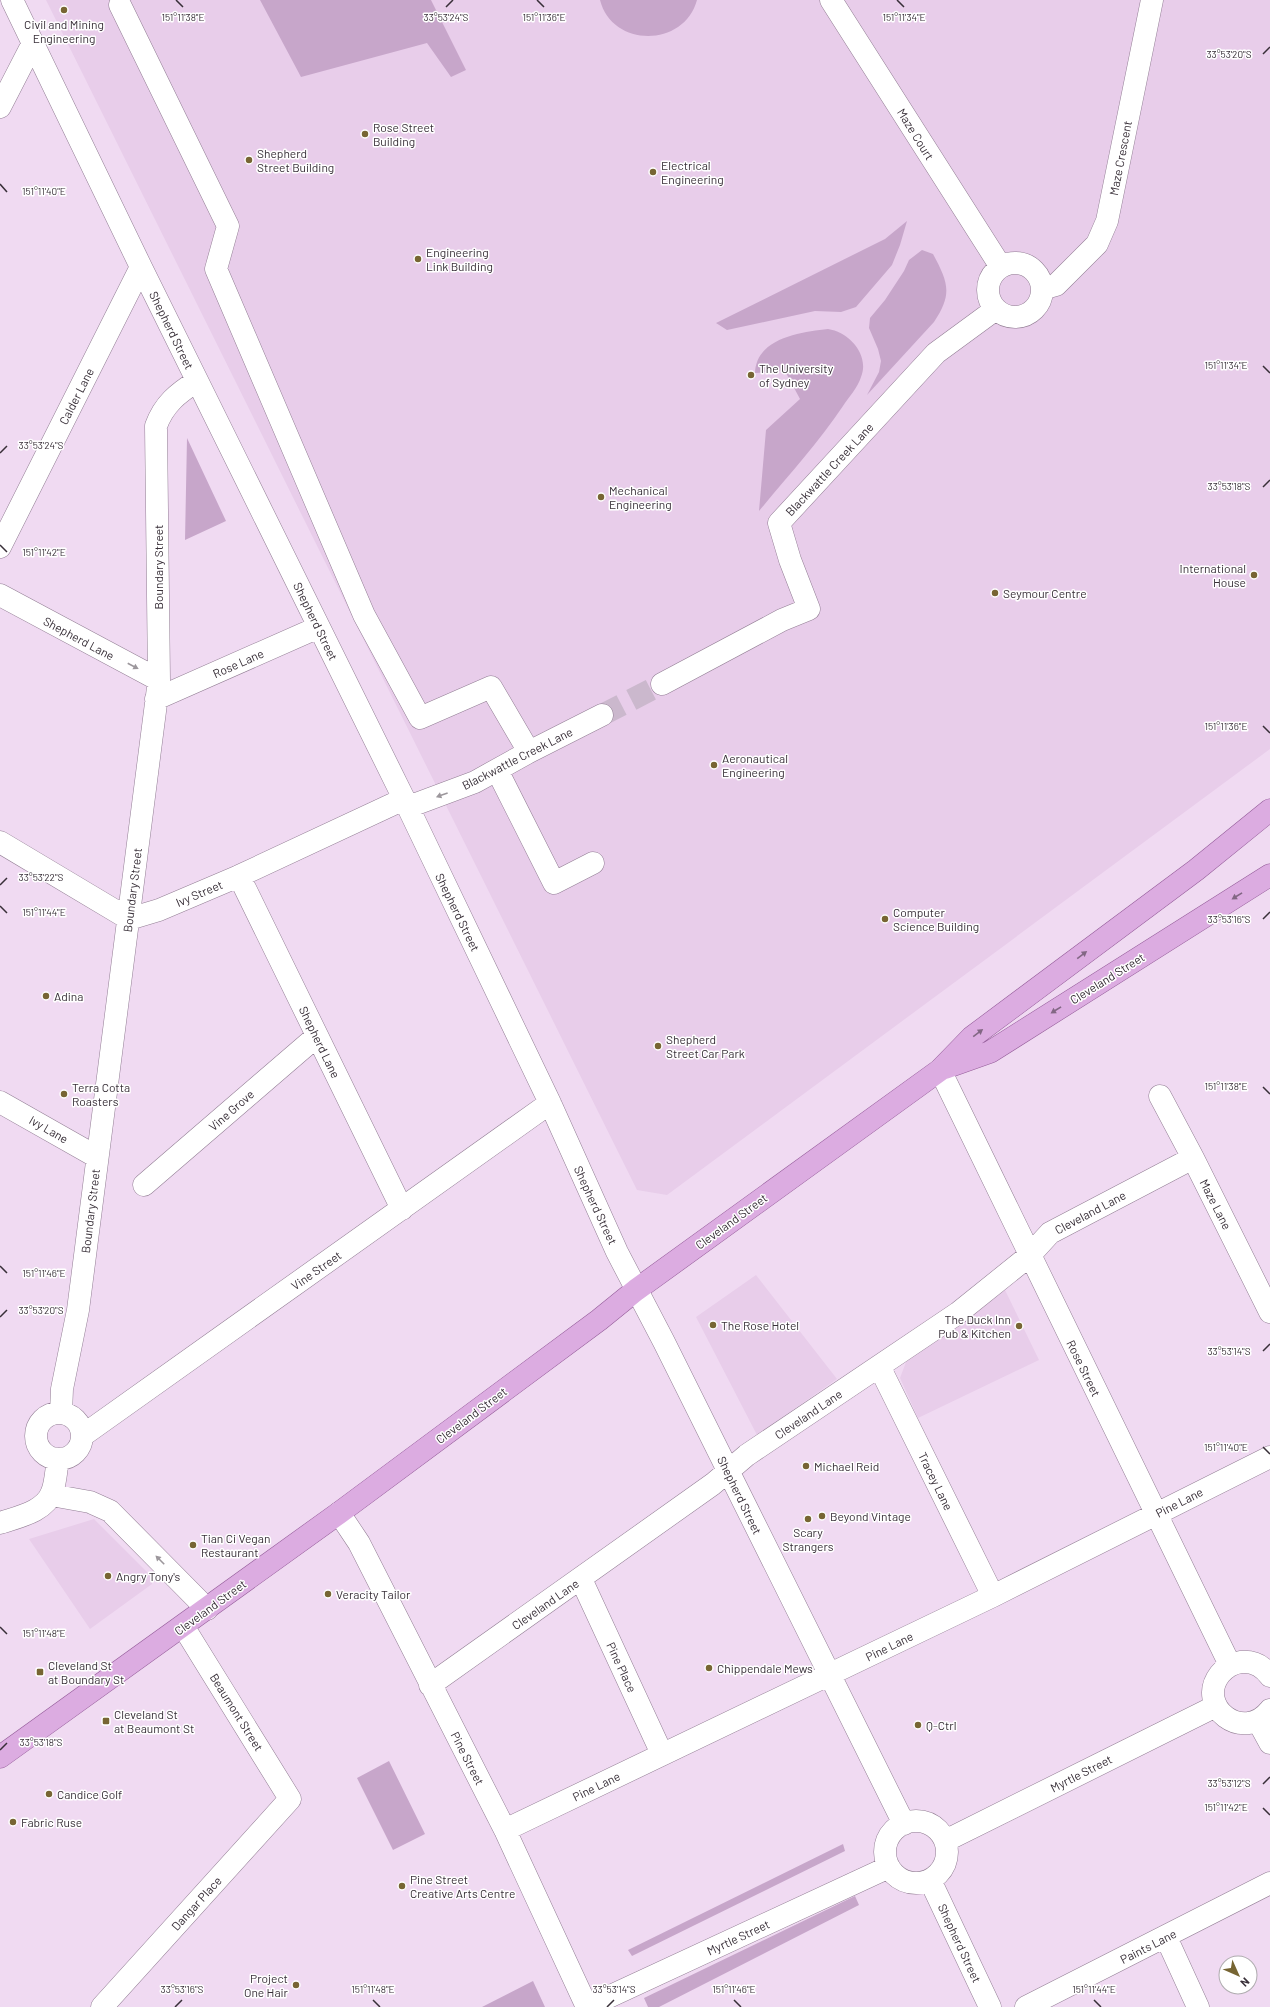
<svg xmlns="http://www.w3.org/2000/svg" width="1270" height="2007" viewBox="0 0 1270 2007" font-family="Barlow,sans-serif">
	<style>
		.built { fill: #e8cdea }
		.green { fill: #c7a6ca }
		.lines { fill: none; stroke-linecap: round; stroke-linejoin: round }
		.minor-tunnel { stroke: #cbb8cd; stroke-width: 22; stroke-dasharray: 22 11; stroke-linecap: butt }
		.minor-casing { stroke: #927e94; stroke-width: 23 }
		.major-casing { stroke: #945c99; stroke-width: 23 }
		.minor { stroke: #fff; stroke-width: 22 }
		.major { stroke: #dcace1; stroke-width: 22 }
		.oneway { fill: #9c979c }
		.oneway2 { fill: #826784 }
		.ticks { fill: none; stroke: #382f38; stroke-width: 1.5 }
		.poi-dot { fill: #776533; stroke: #fff; stroke-width: 1.5 }
		.labels { text-anchor: middle; dominant-baseline: central; stroke-width: 3; stroke-linejoin: round; paint-order: stroke }
		.poi-label { font-size: 12px; fill: #382f38; stroke: #fff; text-anchor: start }
		.street-label { font-size: 12px; fill: #382f38; stroke: #fff }
		.ticks-label { font-size: 10px; text-anchor: middle; fill: #382f38; stroke: #fff; stroke-width: 3; stroke-linejoin: round; paint-order: stroke }
	</style>
	<rect width="100%" height="100%" fill="#f0daf2"/>
	<!-- built -->
	<path class="built" d="M46,0H1270V749L667,1195L637,1190Z
		M756,1275L837,1379L757,1435L696,1317Z
		M1004,1288L1039,1360L918,1418L900,1378L906,1362Z
		M94,1519L152,1577V1584L90,1629L29,1539Z"/>
	<!-- green -->
	<path class="green" d="M260,0H431L466,70L451,77L427,43L301,77Z
		M600,0H697C684,48 612,48 600,0Z
		M907,221L900,245L892,265L856,307L841,312L815,311L727,330L716,323L885,239Z
		M922,250L933,254C948,282 953,294 934,322L867,395L879,372L881,361L878,349L869,328L870,318L885,300L904,271L909,260Z
		M828,329C849,332 870,355 861,377C858,387 849,397 843,406C818,443 788,476 759,511L766,430L800,399L785,371L755,373C756,338 801,332 828,329Z
		M187,438L226,521L185,540Z
		M389,1761L425,1834L393,1850L357,1778Z
		M843,1844L845,1851L632,1956L628,1950Z
		M855,1896L859,1905L659,2007H648L644,1998Z
		M533,1981L545,2007H482Z"/>
	<g class="lines">
		<!-- minor-tunnel -->
		<path class="minor-tunnel" d="M602,715L662,684"/>
		<!-- minor casing -->
		<g class="minor-casing">
			<path id="minor" d="M12,0L141,267L408,807L550,1103L617,1252L664,1342L904,1824
				M831,0L1001,267
				M120,5L228,226L216,269L364,615L420,718L491,687L529,752
				M0,107L33,43
				M988 290a27 27 0 1 1 54 0a27 27 0 1 1-54 0Z
				M1042,289L1056,285L1097,244L1107,221L1152,0
				M0,547L141,267
				M0,595L159,680
				M662,684L782,620L809,609L790,560L779,523L936,353L996,309
				M156,699L319,627
				M497,770L554,883L593,863
				M408,807L475,782L529,752L602,715
				M0,842L129,919L159,910L239,876L404,799
				M239,876L402,1209
				M940,1070L1230,1665
				M1160,1096L1193,1158L1270,1312
				M0,1102L97,1157
				M144,1185L317,1036
				M879,1366L993,1596
				M61,1413L62,1389L78,1310L159,680L156,426C164,404 178,393 197,381
				M36 1436a23 23 0 1 1 46 0a23 23 0 1 1-46 0Z
				M82,1436L550,1103
				M51,1495L90,1502L110,1511L207,1609
				M339,1513L359,1543L505,1830L587,2007
				M0,1523C17,1517 45,1512 52,1492C56,1482 56,1470 58,1459
				M581,1579L662,1754
				M1270,1676C1263,1666 1253,1661 1241,1662C1233,1663 1225,1668 1220,1674C1195,1706 1243,1744 1270,1710
				M430,1685L713,1484L747,1455L958,1313L1029,1256L1050,1233L1193,1158
				M1258,1721L1270,1743
				M885 1852a31 31 0 1 1 62 0a31 31 0 1 1-62 0Z
				M505,1830L993,1596L1270,1457
				M945,1841L1216,1706
				M930,1880L990,2007
				M1166,1937L1198,2007
				M102,2007L290,1799L183,1626
				M587,2007L889,1867
				M1026,2007L1270,1883"/>
		</g>
		<!-- major casing -->
		<g class="major-casing">
			<path id="major" d="M945,1068L990,1052L1270,875
				M0,1757L339,1513L599,1320L636,1290L940,1070L972,1037L1196,870L1270,810"/>
		</g>
		<!-- minor -->
		<use href="#minor" class="minor"/>
		<!-- major -->
		<use href="#major" class="major"/>
	</g>
	<!-- one-way arrows -->
	<defs><path id="oneway-solid" d="M-6-.8H1V-3.2L6.5 0L1 3.2V.8H-6Z"/></defs>
	<g class="oneway">
		<use href="#oneway-solid" transform="translate(133 666) rotate(28)"/>
		<use href="#oneway-solid" transform="translate(442 795) rotate(160)"/>
		<use href="#oneway-solid" transform="translate(160 1560) rotate(-135)"/>
	</g>
	<g class="oneway2">
		<use href="#oneway-solid" transform="translate(1237 896) rotate(148)"/>
		<use href="#oneway-solid" transform="translate(1082 955) rotate(-37)"/>
		<use href="#oneway-solid" transform="translate(1056 1010) rotate(148)"/>
		<use href="#oneway-solid" transform="translate(978 1033) rotate(-37)"/>
	</g>
	<!-- ticks -->
	<path class="ticks" d="M176,0L183,7M537,0L544,7M897,0L904,7M446,7L453,0M1263,54L1270,47M0,184L7,192M1263,366L1270,373M0,453L7,446M1263,487L1270,480M0,545L7,552M1263,726L1270,733M0,885L7,878M0,906L7,913M1263,919L1270,912M1263,1087L1270,1094M0,1266L7,1273M0,1317L7,1310M1263,1351L1270,1344M1263,1447L1270,1454M0,1627L7,1634M0,1750L7,1743M1263,1784L1270,1777M1263,1808L1270,1815M373,2000L380,2007M734,2000L741,2007M1094,2000L1101,2007M175,2007L182,2000M607,2007L614,2000"/>
	<!-- markers -->
	<g class="poi-dot">
		<circle cx="64" cy="10" r="4"/>
		<circle cx="365" cy="134" r="4"/>
		<circle cx="249" cy="160" r="4"/>
		<circle cx="653" cy="172" r="4"/>
		<circle cx="418" cy="259" r="4"/>
		<circle cx="751" cy="375" r="4"/>
		<circle cx="601" cy="497" r="4"/>
		<circle cx="1254" cy="575" r="4"/>
		<circle cx="995" cy="593" r="4"/>
		<circle cx="714" cy="765" r="4"/>
		<circle cx="885" cy="919" r="4"/>
		<circle cx="46" cy="996" r="4"/>
		<circle cx="658" cy="1046" r="4"/>
		<circle cx="64" cy="1094" r="4"/>
		<circle cx="713" cy="1325" r="4"/>
		<circle cx="1019" cy="1326" r="4"/>
		<circle cx="806" cy="1466" r="4"/>
		<circle cx="822" cy="1516" r="4"/>
		<circle cx="808" cy="1519" r="4"/>
		<circle cx="193" cy="1545" r="4"/>
		<circle cx="108" cy="1576" r="4"/>
		<circle cx="328" cy="1594" r="4"/>
		<circle cx="709" cy="1668" r="4"/>
		<rect x="36" y="1668" width="8" height="8" rx="2"/>
		<rect x="102" y="1717" width="8" height="8" rx="2"/>
		<circle cx="918" cy="1725" r="4"/>
		<circle cx="49" cy="1794" r="4"/>
		<circle cx="13" cy="1822" r="4"/>
		<circle cx="402" cy="1886" r="4"/>
		<circle cx="296" cy="1985" r="4"/>
	</g>
	<g class="labels">
		<!-- poi labels -->
		<g class="poi-label">
			<text x="64" y="24" text-anchor="middle">Civil and Mining<tspan x="64" dy="14">Engineering</tspan></text>
			<text x="373" y="127">Rose Street<tspan x="373" dy="14">Building</tspan></text>
			<text x="257" y="153">Shepherd<tspan x="257" dy="14">Street Building</tspan></text>
			<text x="661" y="165">Electrical<tspan x="661" dy="14">Engineering</tspan></text>
			<text x="426" y="252">Engineering<tspan x="426" dy="14">Link Building</tspan></text>
			<text x="759" y="368">The University<tspan x="759" dy="14">of Sydney</tspan></text>
			<text x="609" y="490">Mechanical<tspan x="609" dy="14">Engineering</tspan></text>
			<text x="1246" y="568" text-anchor="end">International<tspan x="1246" dy="14">House</tspan></text>
			<text x="1003" y="593">Seymour Centre</text>
			<text x="722" y="758">Aeronautical<tspan x="722" dy="14">Engineering</tspan></text>
			<text x="893" y="912">Computer<tspan x="893" dy="14">Science Building</tspan></text>
			<text x="54" y="996">Adina</text>
			<text x="666" y="1039">Shepherd<tspan x="666" dy="14">Street Car Park</tspan></text>
			<text x="72" y="1087">Terra Cotta<tspan x="72" dy="14">Roasters</tspan></text>
			<text x="1011" y="1319" text-anchor="end">The Duck Inn<tspan x="1011" dy="14">Pub &amp; Kitchen</tspan></text>
			<text x="721" y="1325">The Rose Hotel</text>
			<text x="814" y="1466">Michael Reid</text>
			<text x="830" y="1516">Beyond Vintage</text>
			<text x="808" y="1532" text-anchor="middle">Scary<tspan x="808" dy="14">Strangers</tspan></text>
			<text x="201" y="1538">Tian Ci Vegan<tspan x="201" dy="14">Restaurant</tspan></text>
			<text x="116" y="1576">Angry Tony's</text>
			<text x="336" y="1594">Veracity Tailor</text>
			<text x="48" y="1665">Cleveland St<tspan x="48" dy="14">at Boundary St</tspan></text>
			<text x="717" y="1668">Chippendale Mews</text>
			<text x="114" y="1714">Cleveland St<tspan x="114" dy="14">at Beaumont St</tspan></text>
			<text x="926" y="1725">Q-Ctrl</text>
			<text x="57" y="1794">Candice Golf</text>
			<text x="21" y="1822">Fabric Ruse</text>
			<text x="410" y="1879">Pine Street<tspan x="410" dy="14">Creative Arts Centre</tspan></text>
			<text x="288" y="1978" text-anchor="end">Project<tspan x="288" dy="14">One Hair</tspan></text>
		</g>
		<!-- street labels -->
		<g class="street-label">
			<text transform="translate(916 134) rotate(58)">Maze Court</text>
			<text transform="translate(1120 158) rotate(-79)">Maze Crescent</text>
			<text transform="translate(172 330) rotate(64)">Shepherd Street</text>
			<text transform="translate(76 396) rotate(-63)">Calder Lane</text>
			<text transform="translate(829 469) rotate(-47)">Blackwattle Creek Lane</text>
			<text transform="translate(158 567) rotate(-90)">Boundary Street</text>
			<text transform="translate(316 621) rotate(64)">Shepherd Street</text>
			<text transform="translate(79 638) rotate(28)">Shepherd Lane</text>
			<text transform="translate(238 663) rotate(-24)">Rose Lane</text>
			<text transform="translate(517 758) rotate(-27)">Blackwattle Creek Lane</text>
			<text transform="translate(132 890) rotate(-83)">Boundary Street</text>
			<text transform="translate(199 893) rotate(-23)">Ivy Street</text>
			<text transform="translate(458 912) rotate(64)">Shepherd Street</text>
			<text transform="translate(1107 978) rotate(-32)">Cleveland Street</text>
			<text transform="translate(320 1042) rotate(64)">Shepherd Lane</text>
			<text transform="translate(231 1110) rotate(-41)">Vine Grove</text>
			<text transform="translate(49 1129) rotate(30)">Ivy Lane</text>
			<text transform="translate(1216 1204) rotate(63)">Maze Lane</text>
			<text transform="translate(596 1205) rotate(65)">Shepherd Street</text>
			<text transform="translate(90 1211) rotate(-83)">Boundary Street</text>
			<text transform="translate(1090 1212) rotate(-28)">Cleveland Lane</text>
			<text transform="translate(731 1221) rotate(-36)">Cleveland Street</text>
			<text transform="translate(316 1270) rotate(-35)">Vine Street</text>
			<text transform="translate(1084 1368) rotate(64)">Rose Street</text>
			<text transform="translate(808 1414) rotate(-34)">Cleveland Lane</text>
			<text transform="translate(471 1415) rotate(-37)">Cleveland Street</text>
			<text transform="translate(936 1481) rotate(64)">Tracey Lane</text>
			<text transform="translate(740 1495) rotate(64)">Shepherd Street</text>
			<text transform="translate(1179 1502) rotate(-27)">Pine Lane</text>
			<text transform="translate(545 1604) rotate(-35)">Cleveland Lane</text>
			<text transform="translate(210 1607) rotate(-36)">Cleveland Street</text>
			<text transform="translate(889 1646) rotate(-26)">Pine Lane</text>
			<text transform="translate(622 1667) rotate(65)">Pine Place</text>
			<text transform="translate(237 1712) rotate(58)">Beaumont Street</text>
			<text transform="translate(468 1758) rotate(63)">Pine Street</text>
			<text transform="translate(1081 1773) rotate(-27)">Myrtle Street</text>
			<text transform="translate(596 1786) rotate(-26)">Pine Lane</text>
			<text transform="translate(196 1903) rotate(-48)">Dangar Place</text>
			<text transform="translate(738 1937) rotate(-25)">Myrtle Street</text>
			<text transform="translate(960 1943) rotate(65)">Shepherd Street</text>
			<text transform="translate(1148 1946) rotate(-27)">Paints Lane</text>
		</g>
	</g>
	<g class="ticks-label">
		<text x="183" y="21">151°11'38"E</text>
		<text x="446" y="21">33°53'24"S</text>
		<text x="544" y="21">151°11'36"E</text>
		<text x="904" y="21">151°11'34"E</text>
		<text x="1229" y="58">33°53'20"S</text>
		<text x="44" y="195">151°11'40"E</text>
		<text x="1226" y="369">151°11'34"E</text>
		<text x="41" y="449">33°53'24"S</text>
		<text x="1229" y="490">33°53'18"S</text>
		<text x="44" y="556">151°11'42"E</text>
		<text x="1226" y="730">151°11'36"E</text>
		<text x="41" y="881">33°53'22"S</text>
		<text x="44" y="916">151°11'44"E</text>
		<text x="1229" y="923">33°53'16"S</text>
		<text x="1226" y="1090">151°11'38"E</text>
		<text x="44" y="1277">151°11'46"E</text>
		<text x="41" y="1314">33°53'20"S</text>
		<text x="1229" y="1355">33°53'14"S</text>
		<text x="1226" y="1451">151°11'40"E</text>
		<text x="44" y="1637">151°11'48"E</text>
		<text x="41" y="1746">33°53'18"S</text>
		<text x="1229" y="1787">33°53'12"S</text>
		<text x="1226" y="1811">151°11'42"E</text>
		<text x="182" y="1993">33°53'16"S</text>
		<text x="373" y="1993">151°11'48"E</text>
		<text x="614" y="1993">33°53'14"S</text>
		<text x="734" y="1993">151°11'46"E</text>
		<text x="1094" y="1993">151°11'44"E</text>
	</g>
	<!-- north arrow -->
	<g transform="translate(1238 1975) rotate(135)"><circle r="19" fill="#ffffff" stroke="#afacaf"/>
	<path d="M0-3L7 15L0 10L-7 15Z" fill="#776533"/>
	<text y="-6" font-size="11" font-weight="bold" text-anchor="middle" fill="#382f38">N</text>
	</g>
</svg>
